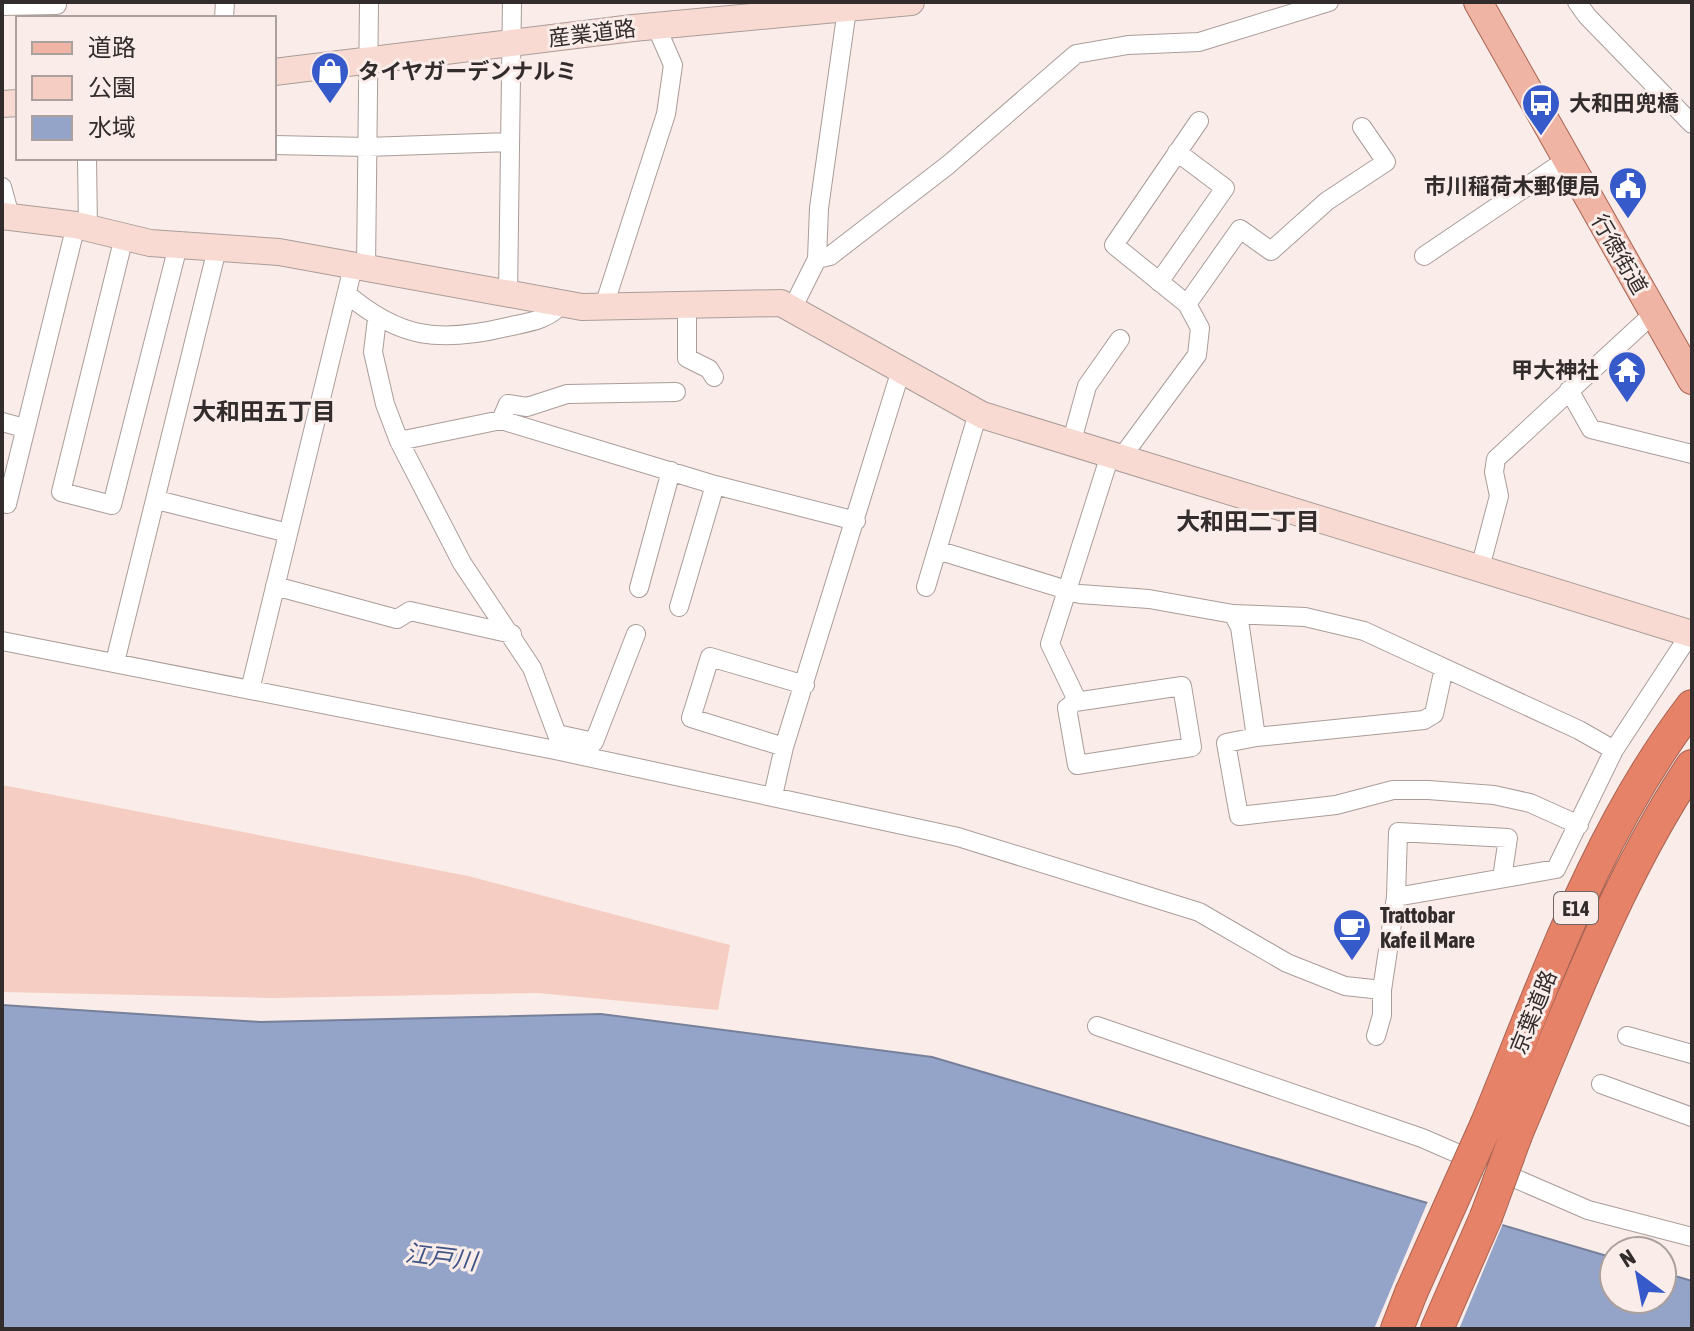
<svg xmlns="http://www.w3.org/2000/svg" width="1694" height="1331" viewBox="0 0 1694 1331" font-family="'Asap Condensed','Noto Sans JP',sans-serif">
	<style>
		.green { fill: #f5cdc2 }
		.water { fill: #94a4c9; stroke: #77809a; stroke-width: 2 }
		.pier { fill: #faece8 }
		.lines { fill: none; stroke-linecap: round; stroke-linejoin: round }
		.street-casing { stroke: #aa9d99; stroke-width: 20 }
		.secondary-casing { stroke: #aa9d99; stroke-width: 28 }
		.primary-casing { stroke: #a76453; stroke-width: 30 }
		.highway-casing { stroke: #a76453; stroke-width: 34 }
		.street { stroke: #fff; stroke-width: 18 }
		.secondary { stroke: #f8dad2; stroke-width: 26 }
		.primary { stroke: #f0b4a4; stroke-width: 28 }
		.highway { stroke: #e68268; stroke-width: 32 }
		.highway-bridge-casing { stroke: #a76453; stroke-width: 34; stroke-linecap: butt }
		.highway-bridge { stroke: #e68268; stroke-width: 32 }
		.labels { text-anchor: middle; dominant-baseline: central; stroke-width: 6; stroke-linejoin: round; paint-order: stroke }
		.shield { fill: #faece8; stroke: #6e6664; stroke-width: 2 }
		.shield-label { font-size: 20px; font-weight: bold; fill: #322d2c }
		.street-label { font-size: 22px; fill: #322d2c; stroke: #faece8 }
		.poi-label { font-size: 22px; font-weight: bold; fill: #322d2c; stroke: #faece8; text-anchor: start }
		.neighbourhood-label { font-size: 24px; font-weight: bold; fill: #322d2c; stroke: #faece8 }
		.water-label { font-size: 24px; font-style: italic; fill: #405587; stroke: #faece8 }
	</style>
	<rect width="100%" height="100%" fill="#faece8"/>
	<!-- green -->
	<path class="green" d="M2,785L468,876L730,945L718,1010L538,993L273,998L2,992Z"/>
	<!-- water -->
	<path class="water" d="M2,1005L260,1022L601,1014L932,1057L1614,1258V1299H1662V1272L1692,1281V1329H2Z"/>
	<!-- pier -->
	<path class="pier" d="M1429,1199L1504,1221L1459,1329H1374Z"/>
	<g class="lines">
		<!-- street casing -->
		<g class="street-casing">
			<path id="street" d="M1577,2L1587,16L1692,124
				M2,6L57,5
				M224,18L225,2
				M274,145L367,147L510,142
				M87,158L88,229
				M2,187L10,216
				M124,237L61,492L112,505L178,246
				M1424,256L1566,160
				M817,259L830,256L948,165L1076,54L1128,45L1199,42L1329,2
				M366,269L369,2
				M1159,282L1225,188L1177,152
				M347,294C400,339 440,343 507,327C529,322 546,321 562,304
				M508,295L512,2
				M687,303V358L709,369L714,377
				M1187,304L1240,229L1271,251L1327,201L1386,162L1362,127
				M604,306L666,114L673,65L656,26
				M793,307L817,259L819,208L848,2
				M377,319L373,352L385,404L399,441L462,563L532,668L559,740L555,750
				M1569,390L1591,429L1692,454
				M501,420L508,404L527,407L567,394L676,392
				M2,422L24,428
				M399,441L501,420L715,485L856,521
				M1071,444L1087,386L1120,339
				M1121,458L1197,355L1200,328L1187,304L1114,245L1199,121
				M157,500L288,533
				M7,504L76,225
				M937,550L1080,594L1149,599L1233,614L1240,627L1256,737L1424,720L1434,714L1444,668
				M1480,568L1499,496L1494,472L1496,459L1654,313
				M275,586L397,619L410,611L512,634
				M926,587L978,413
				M639,588L671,471
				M679,607L715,485
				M1233,614L1305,617L1364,631L1579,730L1614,750
				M2,641L555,750L958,837L1199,912L1287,963L1345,986L1382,990L1396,897L1556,869L1614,750L1690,634
				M115,662L217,249
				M250,690L353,267
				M1075,702L1182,686L1192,747L1077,765L1067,708L1075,702L1074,694L1050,644L1110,455
				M557,734L594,742L636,634
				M1256,737L1226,743L1239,816L1336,805L1393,790H1428L1494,795L1530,803L1579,825
				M784,747L691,718L710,657L805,685
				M774,791L784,747L901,370
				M1396,897L1398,832L1508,838L1502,878
				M1097,1026L1422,1138L1588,1210L1692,1237
				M1376,1036L1382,1015V990
				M1627,1036L1692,1054
				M1601,1084L1692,1117"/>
		</g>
		<!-- secondary casing -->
		<g class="secondary-casing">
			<path id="secondary" d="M274,72L633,28L911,2
				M2,104L18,103
				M2,216L76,225L150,243L279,252L582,307L781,303L982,415L1692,634"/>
		</g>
		<!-- primary casing -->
		<g class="primary-casing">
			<path id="primary" d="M1478,2L1692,380"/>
		</g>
		<!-- highway casing -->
		<g class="highway-casing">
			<path id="highway" d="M1487,1123C1546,980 1597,830 1692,706
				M1516,1135C1569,1010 1616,880 1692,766
				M1397,1329L1411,1293
				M1437,1329L1486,1217"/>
		</g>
		<!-- street -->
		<use href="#street" class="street"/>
		<!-- secondary -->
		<use href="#secondary" class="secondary"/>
		<!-- primary -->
		<use href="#primary" class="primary"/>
		<!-- highway -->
		<use href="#highway" class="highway"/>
		<!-- highway-bridge casing -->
		<g class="highway-bridge-casing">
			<path id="highway-bridge" d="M1486,1217L1516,1135
				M1411,1293L1487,1123"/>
		</g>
		<!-- highway-bridge -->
		<use href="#highway-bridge" class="highway-bridge"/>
	</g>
	<!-- icons -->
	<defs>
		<g id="shop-pin" transform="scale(2)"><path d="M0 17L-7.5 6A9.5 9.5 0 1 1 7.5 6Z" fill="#375acb" stroke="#faece8"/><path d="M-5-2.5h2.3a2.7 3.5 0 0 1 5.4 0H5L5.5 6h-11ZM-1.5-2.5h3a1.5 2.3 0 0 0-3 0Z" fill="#fff"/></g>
		<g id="bus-pin" transform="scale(2)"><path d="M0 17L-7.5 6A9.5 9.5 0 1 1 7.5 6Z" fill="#375acb" stroke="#faece8"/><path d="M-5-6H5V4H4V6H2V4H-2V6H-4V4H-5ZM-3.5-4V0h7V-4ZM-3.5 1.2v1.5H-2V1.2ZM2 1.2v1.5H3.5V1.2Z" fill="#fff"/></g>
		<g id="civic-pin" transform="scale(2)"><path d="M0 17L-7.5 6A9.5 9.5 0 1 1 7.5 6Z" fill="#375acb" stroke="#faece8"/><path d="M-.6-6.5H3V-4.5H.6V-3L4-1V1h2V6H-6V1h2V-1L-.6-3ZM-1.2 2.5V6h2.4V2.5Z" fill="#fff"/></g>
		<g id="temple-pin" transform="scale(2)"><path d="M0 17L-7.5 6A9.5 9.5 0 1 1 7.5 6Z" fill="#375acb" stroke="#faece8"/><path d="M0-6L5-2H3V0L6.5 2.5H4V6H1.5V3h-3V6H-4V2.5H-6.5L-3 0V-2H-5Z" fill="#fff"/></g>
		<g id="cafe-pin" transform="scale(2)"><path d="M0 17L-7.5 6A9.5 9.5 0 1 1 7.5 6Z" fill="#375acb" stroke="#faece8"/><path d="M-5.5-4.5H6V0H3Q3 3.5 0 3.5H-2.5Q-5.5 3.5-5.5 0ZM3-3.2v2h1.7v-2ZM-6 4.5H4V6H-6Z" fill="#fff"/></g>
	</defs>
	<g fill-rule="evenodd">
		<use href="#shop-pin" x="330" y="71"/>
		<use href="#bus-pin" x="1541" y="103"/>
		<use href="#civic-pin" x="1628" y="186"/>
		<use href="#temple-pin" x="1627" y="370"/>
		<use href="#cafe-pin" x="1352" y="928"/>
	</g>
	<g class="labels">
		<!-- shield labels -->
		<rect class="shield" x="1554" y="892" width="44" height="32" rx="6"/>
		<g class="shield-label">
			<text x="1576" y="908">E14</text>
		</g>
		<!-- street labels -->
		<g class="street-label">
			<text transform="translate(592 33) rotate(-7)">産業道路</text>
			<text transform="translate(1620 254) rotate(60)">行徳街道</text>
			<text transform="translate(1533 1012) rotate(-68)">京葉道路</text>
		</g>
		<!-- poi labels -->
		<g class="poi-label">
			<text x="358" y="71">タイヤガーデンナルミ</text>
			<text x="1569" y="103">大和田兜橋</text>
			<text x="1600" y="186" text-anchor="end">市川稲荷木郵便局</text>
			<text x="1599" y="370" text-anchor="end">甲大神社</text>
			<text x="1380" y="915">Trattobar<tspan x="1380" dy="25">Kafe il Mare</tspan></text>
		</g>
		<!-- neighbourhood labels -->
		<g class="neighbourhood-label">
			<text x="264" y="411">大和田五丁目</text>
			<text x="1248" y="521">大和田二丁目</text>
		</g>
		<!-- water labels -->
		<g class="water-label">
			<text transform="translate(441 1257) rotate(7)">江戸川</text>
		</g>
	</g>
	<!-- border -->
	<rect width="1694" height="1331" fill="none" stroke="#322d2c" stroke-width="8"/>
	<!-- legend -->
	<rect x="16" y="16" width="260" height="144" fill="#faece8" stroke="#aaa09d" stroke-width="2"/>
	<rect x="32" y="42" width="40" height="12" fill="#f0b4a4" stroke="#aaa09d" stroke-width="2"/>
	<text x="88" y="56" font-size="24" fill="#322d2c">道路</text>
	<rect x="32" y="76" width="40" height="24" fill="#f5cdc2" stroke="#aaa09d" stroke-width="2"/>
	<text x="88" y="96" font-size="24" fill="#322d2c">公園</text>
	<rect x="32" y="116" width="40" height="24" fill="#94a4c9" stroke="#aaa09d" stroke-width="2"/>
	<text x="88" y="136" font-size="24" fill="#322d2c">水域</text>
	<!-- north arrow -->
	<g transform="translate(1638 1275) rotate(328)"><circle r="38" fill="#faece8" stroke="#aaa09d" stroke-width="2"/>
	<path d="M0-6L14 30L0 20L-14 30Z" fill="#375acb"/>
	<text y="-12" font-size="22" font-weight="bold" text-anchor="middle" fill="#322d2c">N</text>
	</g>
</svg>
